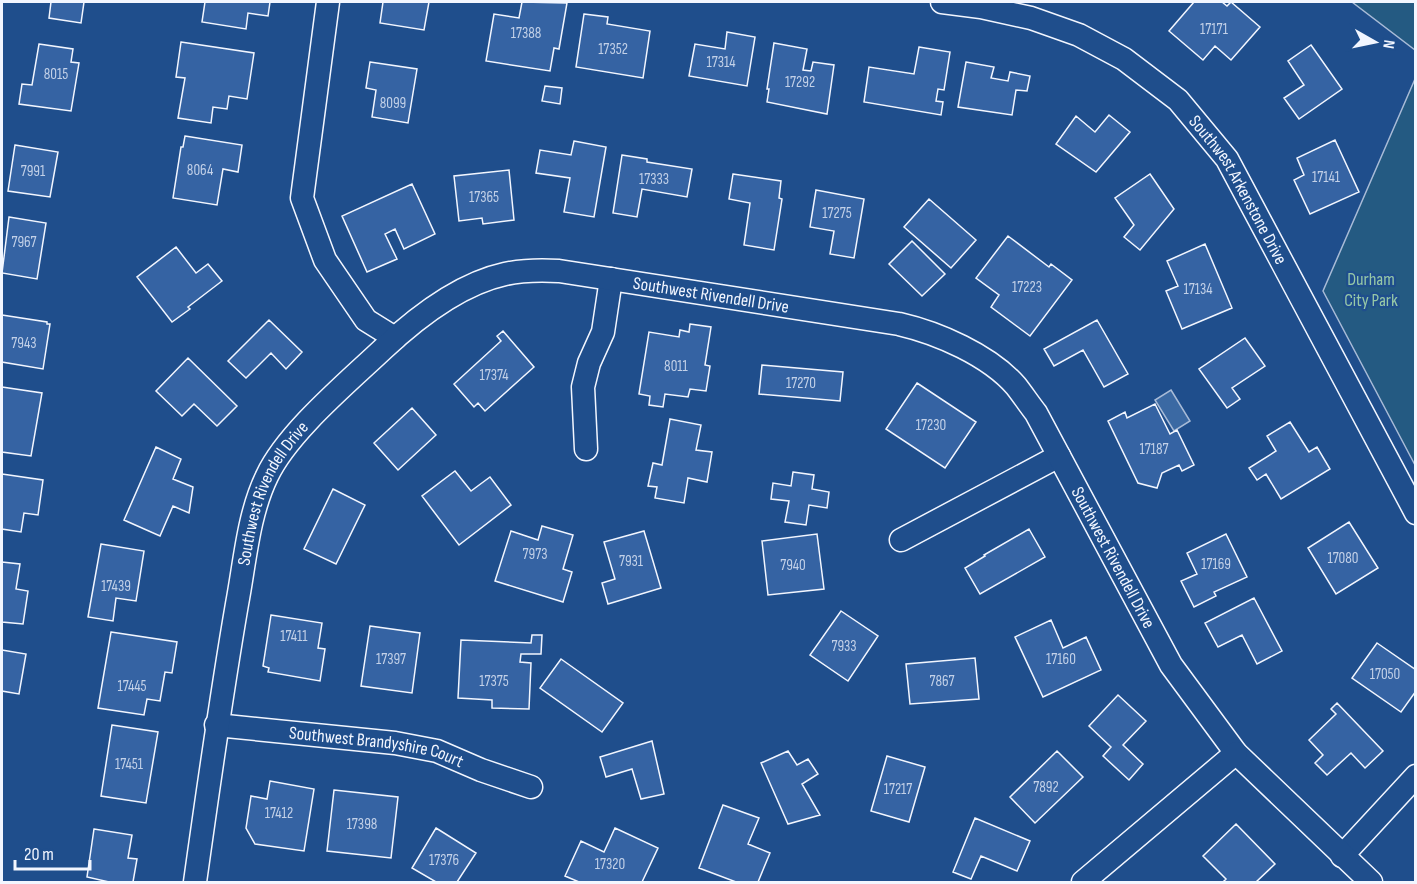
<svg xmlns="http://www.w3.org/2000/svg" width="1417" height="884" viewBox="0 0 1417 884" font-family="'Sofia Sans Condensed',sans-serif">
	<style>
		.green { fill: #245a82; stroke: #a8bbd7; stroke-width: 1.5 }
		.water { fill: #3b69a3; stroke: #a8bbd7; stroke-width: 1.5 }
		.building { fill: #3563a3; stroke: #f2f6ff; stroke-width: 1.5 }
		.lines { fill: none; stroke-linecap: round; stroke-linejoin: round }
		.minor-casing { stroke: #f2f6ff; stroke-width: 25 }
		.minor { stroke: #1f4e8c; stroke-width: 22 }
		.labels { text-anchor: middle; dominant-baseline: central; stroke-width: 4.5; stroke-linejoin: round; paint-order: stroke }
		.number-label { font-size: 15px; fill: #c3d1e8 }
		.street-label { font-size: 18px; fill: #f2f6ff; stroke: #1f4e8c }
		.park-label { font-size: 18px; fill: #97c8a6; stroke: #1f4e8c }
	</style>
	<rect width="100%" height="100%" fill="#1f4e8c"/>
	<!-- green -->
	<path class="green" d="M1352,2H1415V50Z
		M1415,79V465L1323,291Z"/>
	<!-- water -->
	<path class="water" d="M1171,390L1190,421L1174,431L1155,400Z"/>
	<!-- building -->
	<path class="building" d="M51,2H84L81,23L49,18Z
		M205,2H270L268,16L248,13L246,29L202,22Z
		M383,2H429L424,30L380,23Z
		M522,2L567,3L559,49L554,48L550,71L486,61L494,14L519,18Z
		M1194,2H1222L1227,6L1231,2L1260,27L1231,60L1215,46L1203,60L1169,31Z
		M584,14L608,17L607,24L650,31L643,78L576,67Z
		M727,32L755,37L747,86L689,76L695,44L725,49Z
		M181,42L254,53L247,99L229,96L227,109L213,107L211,123L178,118L185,78L176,77Z
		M774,43L807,49L803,70L811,71L813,62L834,65L827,114L767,102L769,89H767Z
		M39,44L73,49L71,62L79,63L71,111L19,104L22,84L32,85Z
		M1311,45L1342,89L1299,119L1284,98L1304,85L1288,61Z
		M919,47L950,52L944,90L938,89L936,101L943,102L941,115L864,102L869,67L914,74Z
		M370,62L417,69L408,123L372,117L376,90L366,88Z
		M966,62L994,67L991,78L1008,81L1010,72L1030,76L1027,91L1016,90L1012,115L958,107Z
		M545,86L562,88L560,104L542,101Z
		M1109,115L1130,132L1096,172L1056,144L1076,116L1095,132Z
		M185,136L242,145L238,172L223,169L217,205L173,198L181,147H183Z
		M1335,140L1359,192L1310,214L1294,180L1304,175L1297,158Z
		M574,141L606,147L594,217L564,212L570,178L536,173L540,150L571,155Z
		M15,145L58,152L50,197L8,191Z
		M622,155L647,159V162L692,169L687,197L642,189L637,217L613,213Z
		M509,170L514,220L483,224L482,218L459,221L454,176Z
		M733,174L781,181L779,198L782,199L774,250L744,245L750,203L729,199Z
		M1150,174L1174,209L1140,250L1124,237L1134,225L1115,198Z
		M412,184L435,234L404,249L395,229L385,234L397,259L367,272L342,216Z
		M816,190L864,199L854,258L830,254L834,231L810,227Z
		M929,199L976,240L951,268L904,227Z
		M9,217L46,223L37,279L2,273Z
		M1008,236L1049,267L1051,264L1072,280L1030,336L991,307L999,295L976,278Z
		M912,241L945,274L922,296L889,264Z
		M1205,244L1232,308L1182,329L1166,291L1178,286L1167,261Z
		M176,247L196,273L208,264L222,281L188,307L190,309L172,322L137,277Z
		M2,315L47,322V324H50L43,369L2,362Z
		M269,320L302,352L286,369L271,353L246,378L228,361Z
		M1097,320L1128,374L1104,387L1083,350L1054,366L1044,349Z
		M690,324L711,327L705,365L710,366L706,391L690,389L688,397L665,394L663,407L649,405L650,396L639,394L649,332L679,337L680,330L689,332Z
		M503,331L534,367L485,411L478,403L474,407L454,384L501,341L497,336Z
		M1245,338L1265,366L1232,388L1240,399L1227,408L1199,369Z
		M188,358L237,406L217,426L194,404L182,416L156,391Z
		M762,365L843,372L840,401L759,394Z
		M917,383L976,422L945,468L886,429Z
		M2,387L42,393L31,456L2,452Z
		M1155,404L1170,434L1177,430L1194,465L1182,471L1179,465L1162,473L1157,488L1138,483L1108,421L1125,412L1127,418Z
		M412,408L436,435L398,470L374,443Z
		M670,419L701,425L696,450L712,452L707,482L688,478L684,503L655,498L657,487L648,486L653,463L662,465Z
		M1290,422L1309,452L1317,447L1330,469L1281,499L1266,474L1257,480L1249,468L1276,451L1267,436Z
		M156,447L181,459L173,479L193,487L189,513L173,506L160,536L124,520Z
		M455,471L471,491L490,477L511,505L459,545L422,496Z
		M793,472L814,475L812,489L829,492L827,508L809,505L806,525L785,522L789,501L771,499L773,483L791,486Z
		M2,474L43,480L38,515L24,513L21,532L2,529Z
		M333,489L365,505L336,564L304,549Z
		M1349,522L1378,568L1336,594L1308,548Z
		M542,526L573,535L563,569L572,572L563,602L495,581L511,531L538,540Z
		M1029,529L1045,557L980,594L965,568L985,556L984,555Z
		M644,531L661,588L608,604L602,583L615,579L604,542Z
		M817,534L824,589L768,595L762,541Z
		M1226,534L1247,577L1214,592L1216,596L1194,607L1181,581L1197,574L1187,553Z
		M101,544L144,551L136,601L116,598L113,621L88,617Z
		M2,562L20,564L16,589L28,591L23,624L2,622Z
		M1254,598L1282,651L1257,664L1242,635L1218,647L1205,623Z
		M841,611L878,636L848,681L810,655Z
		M271,615L322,623L318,648L325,649L320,681L268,672L269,668L263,666Z
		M1051,620L1063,648L1086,637L1101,670L1043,697L1015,637Z
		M370,626L420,633L412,693L361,686Z
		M111,632L177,642L172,673L165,672L160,701L147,699L144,715L98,708Z
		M532,635H542L541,654H521L520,662L531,663L529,709L492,708V700L458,698L461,640L531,643Z
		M1377,643L1416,670V691L1401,712L1352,678Z
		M2,650L26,654L19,694L2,691Z
		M975,658L979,699L910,704L906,664Z
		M561,659L623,703L602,732L540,688Z
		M1118,695L1146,721L1123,745L1143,764L1129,780L1103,756L1111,747L1089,726Z
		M1337,703L1383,751L1365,768L1351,753L1327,775L1315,763L1323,755L1309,740L1336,714L1331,709Z
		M112,725L158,732L146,803L101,796Z
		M652,741L664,794L641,799L632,769L606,777L600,757Z
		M788,751L797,765L808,759L818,774L802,784L820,815L788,824L761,763Z
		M1057,751L1083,777L1035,823L1010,797Z
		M887,756L925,767L909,822L871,811Z
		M270,781L314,789L304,851L255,844L246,828L251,796L267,799Z
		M334,790L398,797L391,858L327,851Z
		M723,805L759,818L748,844L770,853L758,882H736L699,868Z
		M975,818L1030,841L1017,871L981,856L971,879L953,872Z
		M1236,824L1275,864L1256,882H1223L1226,879L1203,856Z
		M436,828L476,853L457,882H436L412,868Z
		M615,828L658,848L642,882H579L565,876L581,841L604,852Z
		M94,829L132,835L128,858L137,859L133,882H109L87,877Z"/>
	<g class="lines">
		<!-- minor casing -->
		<g class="minor-casing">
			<g id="minor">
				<path d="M328,2L302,198L325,260L366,320L395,338"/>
				<path id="s1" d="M942,2L981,7L1031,18L1079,35L1124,59L1178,100L1227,159L1416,513"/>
				<path d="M586,449L583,387L589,363L603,332L611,279"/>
				<path d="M901,540L1059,456"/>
				<path id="s2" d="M216,725L395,743L437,751L481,770L531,787"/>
				<path d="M1342,856L1416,776"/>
				<path id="s3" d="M195,882C208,789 221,697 237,604C245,562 248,515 267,476C287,433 347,383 383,349C416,318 459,284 505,274C523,270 541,270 559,271L899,324C938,333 989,355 1016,386C1023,395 1029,404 1036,413L1171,665L1236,753L1371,882"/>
				<path d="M1083,882L1236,753"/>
			</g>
		</g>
		<!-- minor -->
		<use href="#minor" class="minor"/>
	</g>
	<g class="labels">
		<!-- number labels -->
		<g class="number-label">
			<text x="1214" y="29">17171</text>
			<text x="526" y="33">17388</text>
			<text x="613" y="49">17352</text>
			<text x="721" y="62">17314</text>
			<text x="56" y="74">8015</text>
			<text x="800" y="82">17292</text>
			<text x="393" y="103">8099</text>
			<text x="200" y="170">8064</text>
			<text x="33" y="171">7991</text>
			<text x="1326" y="177">17141</text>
			<text x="654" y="179">17333</text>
			<text x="484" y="197">17365</text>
			<text x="837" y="213">17275</text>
			<text x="24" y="242">7967</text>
			<text x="1027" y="287">17223</text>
			<text x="1198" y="289">17134</text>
			<text x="24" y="343">7943</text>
			<text x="676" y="366">8011</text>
			<text x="494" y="375">17374</text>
			<text x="801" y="383">17270</text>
			<text x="931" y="425">17230</text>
			<text x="1154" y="449">17187</text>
			<text x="535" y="554">7973</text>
			<text x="1343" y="558">17080</text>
			<text x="631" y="561">7931</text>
			<text x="1216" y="564">17169</text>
			<text x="793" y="565">7940</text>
			<text x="116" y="586">17439</text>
			<text x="294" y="636">17411</text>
			<text x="844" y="646">7933</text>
			<text x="391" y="659">17397</text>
			<text x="1061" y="659">17160</text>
			<text x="1385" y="674">17050</text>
			<text x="494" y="681">17375</text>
			<text x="942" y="681">7867</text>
			<text x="132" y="686">17445</text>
			<text x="129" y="764">17451</text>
			<text x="1046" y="787">7892</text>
			<text x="898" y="789">17217</text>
			<text x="279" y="813">17412</text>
			<text x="362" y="824">17398</text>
			<text x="444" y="860">17376</text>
			<text x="610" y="864">17320</text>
		</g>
		<!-- street labels -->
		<g class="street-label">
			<text stroke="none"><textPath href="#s1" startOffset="369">Southwest Arkenstone Drive</textPath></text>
			<text stroke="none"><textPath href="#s3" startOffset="939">Southwest Rivendell Drive</textPath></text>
			<text stroke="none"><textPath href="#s3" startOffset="399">Southwest Rivendell Drive</textPath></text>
			<text stroke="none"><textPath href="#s3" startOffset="1461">Southwest Rivendell Drive</textPath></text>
			<text stroke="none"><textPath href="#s2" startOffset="162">Southwest Brandyshire Court</textPath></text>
		</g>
		<!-- park labels -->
		<g class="park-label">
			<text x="1371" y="279">Durham<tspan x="1371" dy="21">City Park</tspan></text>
		</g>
	</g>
	<!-- border -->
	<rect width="1417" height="884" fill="none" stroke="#f2f6ff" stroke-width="6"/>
	<!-- north arrow -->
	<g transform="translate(1375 42) rotate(99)" stroke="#1f4e8c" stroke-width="4.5" paint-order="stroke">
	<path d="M0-4.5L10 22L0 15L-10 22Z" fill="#f2f6ff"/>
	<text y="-9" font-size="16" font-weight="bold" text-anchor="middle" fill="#f2f6ff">N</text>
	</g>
	<!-- scale -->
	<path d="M15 860v9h75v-9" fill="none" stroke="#f2f6ff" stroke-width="3"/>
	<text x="24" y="860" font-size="18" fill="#f2f6ff" stroke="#1f4e8c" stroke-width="4.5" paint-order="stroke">20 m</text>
</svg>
